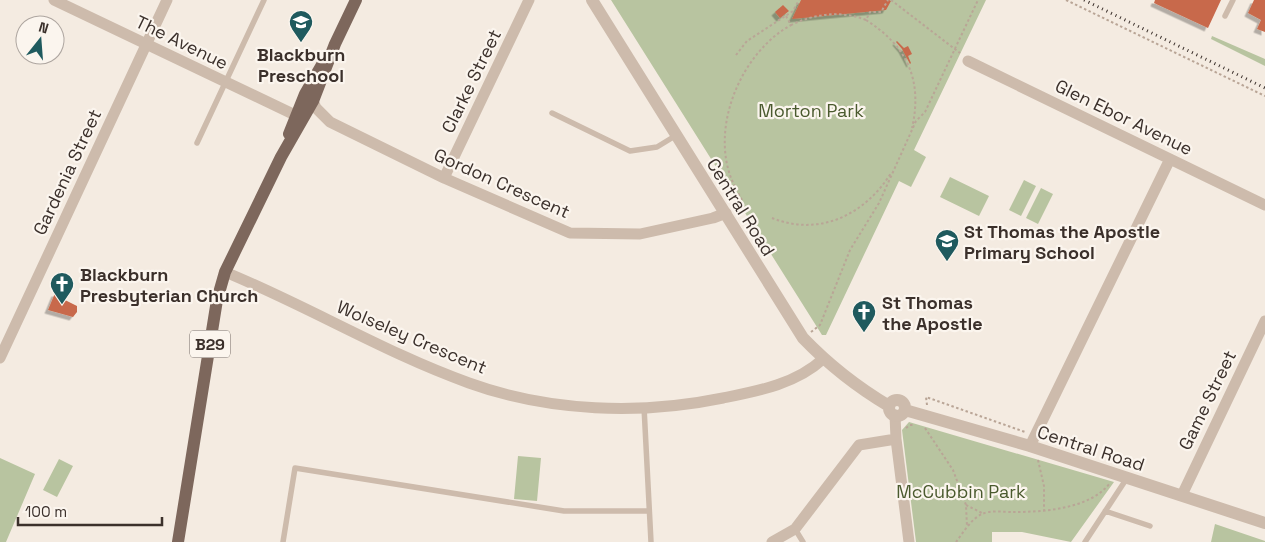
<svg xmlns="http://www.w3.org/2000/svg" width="1265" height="542" viewBox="0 0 1265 542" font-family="'Space Grotesk',sans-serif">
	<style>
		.green { fill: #b8c4a0 }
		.building { fill: #c8694b; filter: url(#shadow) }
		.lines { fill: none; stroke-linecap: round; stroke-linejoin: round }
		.path { stroke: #b9a596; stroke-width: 2; stroke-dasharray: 2.5 2.5; stroke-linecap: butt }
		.service { stroke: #cdbbac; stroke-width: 5.5 }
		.minor { stroke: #cdbbac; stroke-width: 11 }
		.tertiary { stroke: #cdbbac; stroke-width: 12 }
		.primary { stroke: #7d675c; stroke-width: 12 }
		.rail { stroke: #3b302b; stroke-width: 3; stroke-dasharray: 1 4; stroke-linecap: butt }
		.labels { text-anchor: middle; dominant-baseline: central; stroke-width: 4.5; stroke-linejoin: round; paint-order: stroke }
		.shield { fill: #fbf5ee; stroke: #756b66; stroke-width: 1 }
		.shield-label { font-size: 16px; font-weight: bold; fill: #3b302b }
		.street-label { font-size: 18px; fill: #3b302b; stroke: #fbf5ee }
		.poi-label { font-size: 18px; font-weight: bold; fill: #3b302b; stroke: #fbf5ee; text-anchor: start }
		.park-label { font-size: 18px; fill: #4a5a2e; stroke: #fbf5ee }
	</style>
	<defs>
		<filter id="shadow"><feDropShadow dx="-3.5" dy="3.5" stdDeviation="0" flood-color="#0004"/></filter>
	</defs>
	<rect width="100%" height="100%" fill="#f4ebe1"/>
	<!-- green -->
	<path class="green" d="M611,0H986L914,150L926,157L911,187L899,181L826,335H822Z
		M1212,36L1265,59V66L1211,39Z
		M950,177L989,196L979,216L940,197Z
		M1024,180L1036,186L1021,216L1009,210Z
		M1041,188L1053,194L1038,224L1026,218Z
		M909,422L1114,482L1071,542L1022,532H992V542H916L902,430Z
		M518,456L541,458L537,501L514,499Z
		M0,458L35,474L6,542H0Z
		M59,459L73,466L57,497L43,490Z
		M1215,524L1265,541V542H1211Z"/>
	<!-- building -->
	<path class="building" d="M801,0H889L891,1L886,10L792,19Z
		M1155,0H1221L1208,28L1154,3Z
		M1254,0H1265V32L1257,29L1261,20L1248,13Z
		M783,5L789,11L780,18L775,12Z
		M897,41L904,48L908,46L912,54L908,56L911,63L910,64L902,49L896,42Z
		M55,293L64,295L63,299L77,306V312L73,317L48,310Z"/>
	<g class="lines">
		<!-- path -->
		<path class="path" d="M891,0L960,53
			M1066,0L1265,96
			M786,16L791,25C814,14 841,10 866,20L870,12H881L888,0
			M866,20C907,46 923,80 912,128
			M736,55L747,41L793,11L799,0
			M742,200C737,191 732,182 729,172C713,119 744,51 791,25
			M772,218C819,237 865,215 891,173
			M811,332L820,325L850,250L879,203L916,121L925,112L978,0
			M927,405L926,397L1025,432
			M906,428L910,425H915
			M925,428L953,470L966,505L967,527
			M1038,460L1044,486V512
			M966,505L982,513
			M956,542C963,533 971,519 982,514C990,510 1004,512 1013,512C1044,512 1090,509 1110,483"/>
		<!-- service -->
		<path class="service" d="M1225,16L1233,0
			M552,113L630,151L657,147L675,136
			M197,143L264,0
			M644,407L651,542
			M1105,511L1150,526
			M795,529L803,542
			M283,542L295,468L564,511H649
			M1085,542L1127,478"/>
		<!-- minor -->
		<path class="minor" d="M54,0L295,115
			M968,61L1265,205
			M313,101L316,108L330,122L444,178L570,233L640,234L713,218L726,213
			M444,178L529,0
			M225,272C308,306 385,353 469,383C549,412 641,415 723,398C758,391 796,384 823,359
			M0,358L167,0
			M895,415L896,439L909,542
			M1030,446L1170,159
			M1182,495L1265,321
			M772,542L795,529L859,445L896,439"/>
		<!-- tertiary -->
		<path class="tertiary" d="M592,0L803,338C829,365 857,387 889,406
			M889 408a8 8 0 1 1 16 0a8 8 0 1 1-16 0Z
			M905,410L1030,446L1265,523"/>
		<!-- primary -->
		<path class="primary" d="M289,134L305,94L323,63
			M178,542L217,300L225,272L281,157L313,101L335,44L356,0"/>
		<!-- rail -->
		<path class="rail" d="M1084,0L1265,88"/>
	</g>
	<!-- icons -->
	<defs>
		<g id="school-pin" transform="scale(1.25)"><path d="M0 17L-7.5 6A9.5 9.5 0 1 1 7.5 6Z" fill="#1f5a5e" stroke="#fbf5ee"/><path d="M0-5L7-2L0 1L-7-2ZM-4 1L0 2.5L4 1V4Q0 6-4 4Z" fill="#fff"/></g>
		<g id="church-pin" transform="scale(1.25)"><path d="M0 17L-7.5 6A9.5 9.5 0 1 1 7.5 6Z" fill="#1f5a5e" stroke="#fbf5ee"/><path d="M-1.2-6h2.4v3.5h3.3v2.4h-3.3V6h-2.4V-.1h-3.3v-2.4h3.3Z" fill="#fff"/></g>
	</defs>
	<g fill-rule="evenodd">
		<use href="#school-pin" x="301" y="22"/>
		<use href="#school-pin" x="947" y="241"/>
		<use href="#church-pin" x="62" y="284"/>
		<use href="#church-pin" x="864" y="312"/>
	</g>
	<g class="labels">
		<!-- shield labels -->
		<rect class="shield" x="190" y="330.5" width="40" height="27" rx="4"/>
		<g class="shield-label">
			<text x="210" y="344">B29</text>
		</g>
		<!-- street labels -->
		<g class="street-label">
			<text transform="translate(182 42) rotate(26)">The Avenue</text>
			<text transform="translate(471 81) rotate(-64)">Clarke Street</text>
			<text transform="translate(1124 117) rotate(26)">Glen Ebor Avenue</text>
			<text transform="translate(67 172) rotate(-65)">Gardenia Street</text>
			<text transform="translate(502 183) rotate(24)">Gordon Crescent</text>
			<text transform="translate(741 207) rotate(58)">Central Road</text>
			<text transform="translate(412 337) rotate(23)">Wolseley Crescent</text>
			<text transform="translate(1207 400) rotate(-64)">Game Street</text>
			<text transform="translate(1091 448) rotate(18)">Central Road</text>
		</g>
		<!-- poi labels -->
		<g class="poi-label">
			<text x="301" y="54" text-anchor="middle">Blackburn<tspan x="301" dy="21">Preschool</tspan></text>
			<text x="964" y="231">St Thomas the Apostle<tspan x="964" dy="21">Primary School</tspan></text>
			<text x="80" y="274">Blackburn<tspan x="80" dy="21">Presbyterian Church</tspan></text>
			<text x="882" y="302">St Thomas<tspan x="882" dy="21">the Apostle</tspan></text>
		</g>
		<!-- park labels -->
		<g class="park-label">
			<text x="811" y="110">Morton Park</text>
			<text x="961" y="491">McCubbin Park</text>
		</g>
	</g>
	<!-- north arrow -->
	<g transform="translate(40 40) rotate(17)"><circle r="24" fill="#fbf5ee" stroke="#aea6a0"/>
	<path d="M0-4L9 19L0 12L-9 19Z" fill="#1f5a5e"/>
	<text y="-8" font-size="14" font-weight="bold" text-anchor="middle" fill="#3b302b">N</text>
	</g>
	<!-- scale -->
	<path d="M18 517v8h144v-8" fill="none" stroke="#3b302b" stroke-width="2.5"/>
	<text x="25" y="517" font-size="15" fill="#3b302b" stroke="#fbf5ee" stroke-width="4" paint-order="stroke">100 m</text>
</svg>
